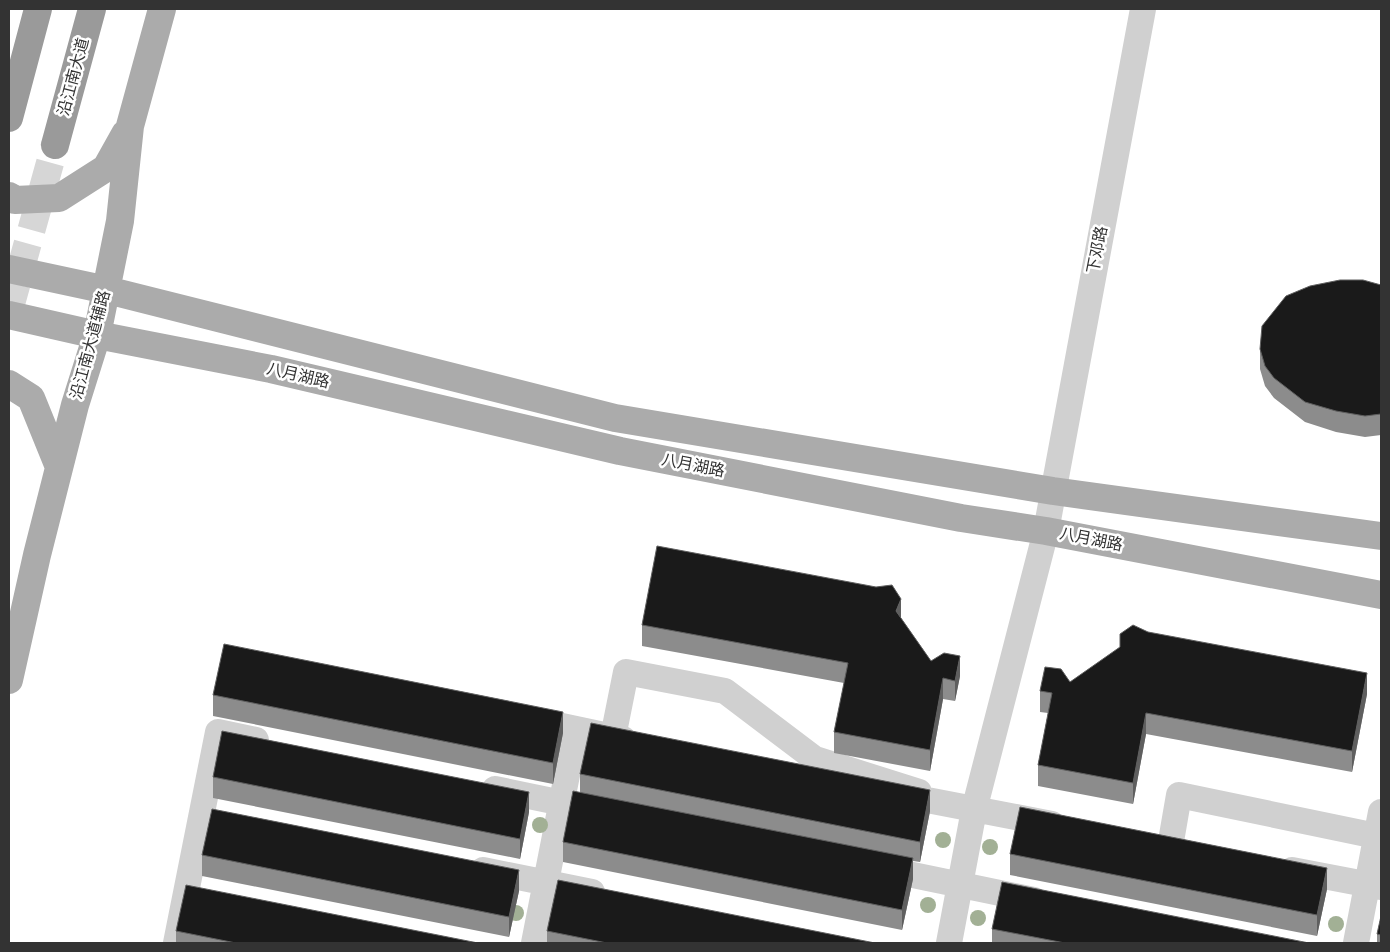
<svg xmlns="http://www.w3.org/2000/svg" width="1390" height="952" viewBox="0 0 1390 952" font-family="'Sofia Sans Condensed','Noto Sans SC',sans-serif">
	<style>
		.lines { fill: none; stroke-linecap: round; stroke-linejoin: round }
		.highway-tunnel { stroke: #d6d6d6; stroke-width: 28; stroke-dasharray: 28 14; stroke-linecap: butt }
		.minor { stroke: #d0d0d0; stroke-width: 26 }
		.major { stroke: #ababab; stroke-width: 28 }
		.highway { stroke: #9a9a9a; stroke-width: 28 }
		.tree { fill: #a2b095 }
		.wall { fill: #8c8c8c }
		.shaded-wall { fill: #5f5f5f }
		.building { fill: #1a1a1a; stroke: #5f5f5f }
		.labels { text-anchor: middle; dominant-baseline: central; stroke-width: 5; stroke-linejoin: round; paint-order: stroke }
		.street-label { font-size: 16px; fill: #333; stroke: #fff }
	</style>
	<rect width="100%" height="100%" fill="#fff"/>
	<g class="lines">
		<!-- highway-tunnel -->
		<path class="highway-tunnel" d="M9,311L55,145"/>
		<!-- minor -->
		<path class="minor" d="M529,719L623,739
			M613,737L626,672L725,691L815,759L919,792
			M495,789L606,812
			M896,794L1052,824
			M1170,847L1179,795L1381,837
			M879,868L1034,900
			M483,870L592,892
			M1292,870L1381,887
			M176,943L218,732L256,740
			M534,943L576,729
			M949,943L974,810L1046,531L1143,9
			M1356,943L1381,812"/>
		<!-- major -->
		<path class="major" d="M9,196L15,200L59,198L106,168L125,134
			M9,269L107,290L615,418L1053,491L1381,536
			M9,315L97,335L271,369L620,451L961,518L1046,531L1381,595
			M9,384L31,398L59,467
			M9,680L37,555L75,405L97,335L120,221L130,126L162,9"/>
		<!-- highway -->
		<path class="highway" d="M9,118L38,9
			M55,145L92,9"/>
	</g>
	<!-- trees -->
	<g class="tree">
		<circle cx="540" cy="825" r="8"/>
		<circle cx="943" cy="840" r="8"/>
		<circle cx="990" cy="847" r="8"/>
		<circle cx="928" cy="905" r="8"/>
		<circle cx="516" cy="913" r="8"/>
		<circle cx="978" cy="918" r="8"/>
		<circle cx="1336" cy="924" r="8"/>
	</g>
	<!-- wall -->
	<path class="wall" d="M1381,285V435L1365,437L1336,432L1305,422L1274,398L1265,386L1260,369V349Z
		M901,618L931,661L960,676L955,701L943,699L930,771L834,753V732L844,683L642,646V625Z
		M1148,632L1367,694L1352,772L1146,734L1133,804L1038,786V765L1048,713L1040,712V691L1070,682Z
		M213,695L563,733L553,784L213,716Z
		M580,774L930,811L920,862L913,861V879L902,930L563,862V842L580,792Z
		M213,777L529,812L520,859L213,798Z
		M1010,854L1327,889L1317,936L1010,875Z
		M202,855L519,891L509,937L202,876Z
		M1381,916V943H1377V934Z
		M992,929L1309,943H992Z
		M176,931L478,943H176Z
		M547,931L875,943H547Z"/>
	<!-- shaded-wall -->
	<path class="shaded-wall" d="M901,599V619L896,611Z
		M960,656V676L955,701V681Z
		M1367,673V694L1352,772V751Z
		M943,678V699L930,771V750Z
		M563,712V733L553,784V763Z
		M1146,713V734L1133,804V783Z
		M930,790V811L920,862V842Z
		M529,792V812L520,859V839Z
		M913,858V879L902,930V910Z
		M1327,868V889L1317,936V915Z
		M519,870V891L509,937V917Z"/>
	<!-- building -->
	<path class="building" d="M1340,280H1363L1381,285V414L1365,416L1336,411L1305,402L1274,378L1265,366L1260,349L1262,326L1286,296L1310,286Z
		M657,546L876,587L892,585L901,599L896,611L931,661L944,653L960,656L955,681L943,678L930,750L834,732L848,663L642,625Z
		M1133,625L1148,632L1367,673L1352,751L1146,713L1133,783L1038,765L1052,693L1040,691L1045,667L1061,669L1070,682L1120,647V634Z
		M224,644L563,712L553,763L213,695Z
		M591,723L930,790L920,842L580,774Z
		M222,731L529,792L520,839L213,777Z
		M573,791L913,858L902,910L563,842Z
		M1020,807L1327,868L1317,915L1010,854Z
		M212,809L519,870L509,917L202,855Z
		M558,880L875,943H607L547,931Z
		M1002,882L1309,943H1065L992,929Z
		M186,885L478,943H236L176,931Z
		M1381,916V935L1377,934Z"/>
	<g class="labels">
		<!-- street labels -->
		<g class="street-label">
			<text transform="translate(74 77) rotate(-75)">沿江南大道</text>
			<text transform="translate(1098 250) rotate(-79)">下邓路</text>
			<text transform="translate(91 345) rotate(-75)">沿江南大道辅路</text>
			<text transform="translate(298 376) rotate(13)">八月湖路</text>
			<text transform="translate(693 466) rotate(11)">八月湖路</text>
			<text transform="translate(1091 540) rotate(11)">八月湖路</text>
		</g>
	</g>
	<!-- border -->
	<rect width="1390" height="952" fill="none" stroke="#333333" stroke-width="20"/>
</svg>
